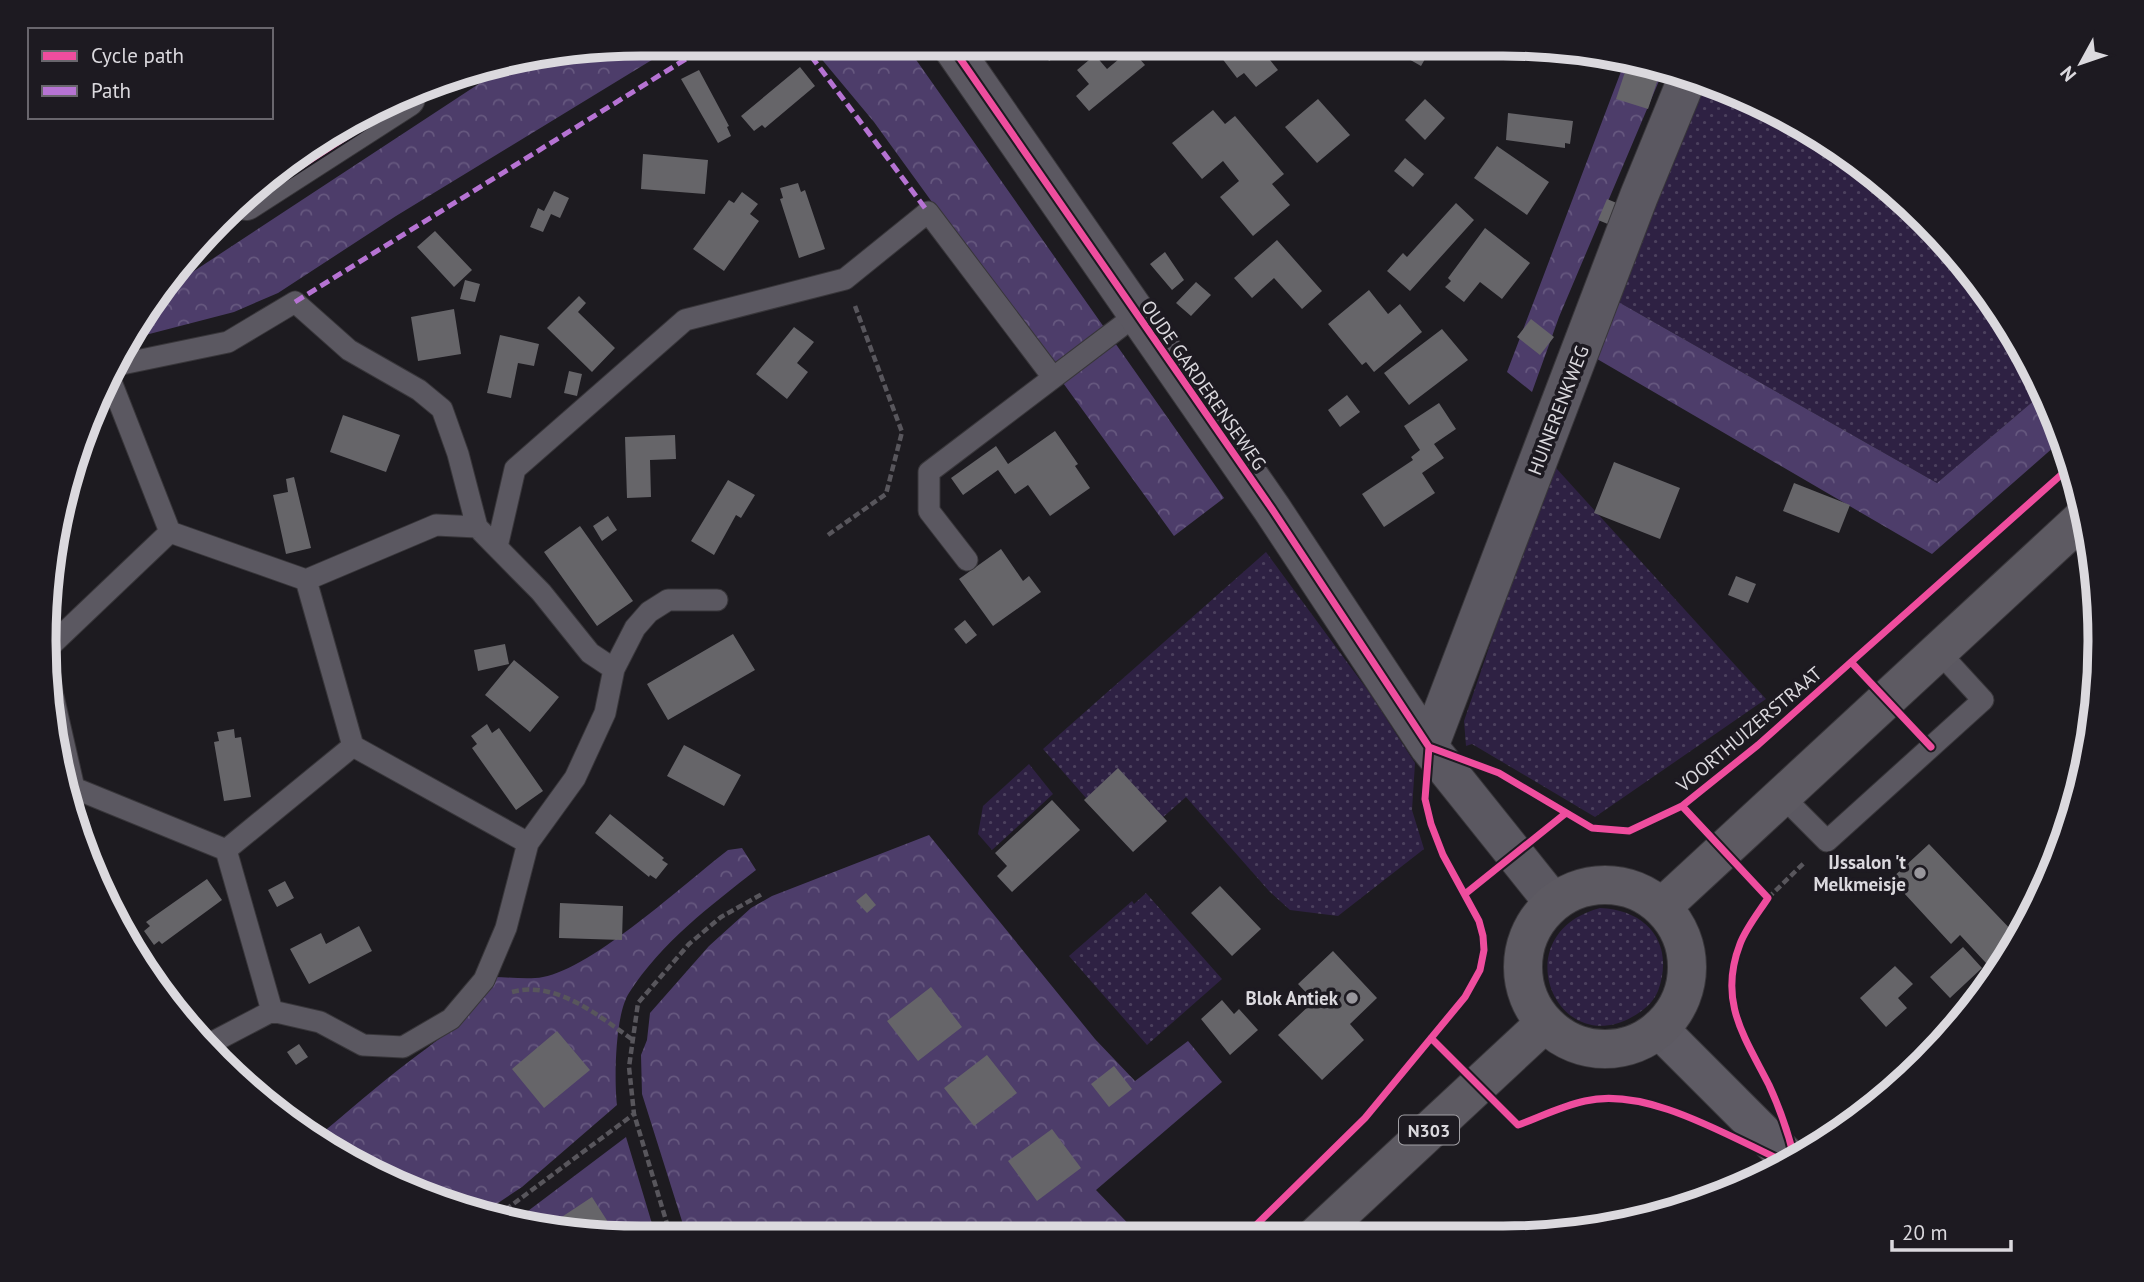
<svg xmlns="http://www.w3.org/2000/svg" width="2144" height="1282" viewBox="0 0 2144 1282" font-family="'PT Sans',sans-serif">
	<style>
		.grass { fill: url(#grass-dots) }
		.forest { fill: url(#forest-crowns) }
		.building { fill: #666569 }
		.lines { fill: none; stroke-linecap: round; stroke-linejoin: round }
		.lane-casing { stroke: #38363a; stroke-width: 23 }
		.street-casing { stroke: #38363a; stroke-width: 40 }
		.secondary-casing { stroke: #38363a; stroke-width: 40 }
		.primary-casing { stroke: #38363a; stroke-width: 40 }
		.path { stroke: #58565c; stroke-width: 4.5; stroke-dasharray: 7 3.5; stroke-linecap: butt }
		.lane { stroke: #5b5861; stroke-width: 21 }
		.street { stroke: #5b5861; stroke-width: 38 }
		.secondary { stroke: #5e5b64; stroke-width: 38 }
		.primary { stroke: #5d5a62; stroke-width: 38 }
		.quiet { stroke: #b673d3; stroke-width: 5; stroke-dasharray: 10 5; stroke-linecap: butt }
		.cycleway-casing { stroke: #1d1a21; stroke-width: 11 }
		.cycleway { stroke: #ef4d9e; stroke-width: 7 }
		.poi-dot { fill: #98969c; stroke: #1d1a21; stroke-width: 2.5 }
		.labels { text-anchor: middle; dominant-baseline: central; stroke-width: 7; stroke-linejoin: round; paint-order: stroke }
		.shield { fill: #1d1a21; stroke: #a2a0a5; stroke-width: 2 }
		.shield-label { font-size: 18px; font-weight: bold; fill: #dbd9de }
		.street-label { font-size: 19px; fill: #dbd9de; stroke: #1d1a21 }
		.poi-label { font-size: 19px; font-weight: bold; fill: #dbd9de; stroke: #1d1a21; text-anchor: end }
		.rim { fill: none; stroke: #dbd9de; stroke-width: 9 }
	</style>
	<defs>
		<pattern id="grass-dots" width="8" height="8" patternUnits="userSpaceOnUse" patternTransform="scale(1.75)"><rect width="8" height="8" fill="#2e2143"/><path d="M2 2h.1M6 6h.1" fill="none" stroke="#4c415e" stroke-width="1.8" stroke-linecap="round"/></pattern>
		<pattern id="forest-crowns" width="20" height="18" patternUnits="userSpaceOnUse" patternTransform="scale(1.75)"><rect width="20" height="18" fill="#4d3d6a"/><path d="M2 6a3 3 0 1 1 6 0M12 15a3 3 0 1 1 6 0" fill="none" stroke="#66587f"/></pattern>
	</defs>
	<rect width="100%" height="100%" fill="#1d1b20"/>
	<!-- grass -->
	<path class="grass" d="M1704,80L1835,145L1926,219L2000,310L2044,392L1937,483L1615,300Z
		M1556,468L1766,699L1595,817L1472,744L1466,746L1464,721L1516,568Z
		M1266,552L1369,692L1415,763L1412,810L1424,849L1338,916L1290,910L1269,891L1186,797L1129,847L1043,749Z
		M1029,764L1053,794L992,850L978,834L983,806Z
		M1146,893L1222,979L1147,1045L1069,956L1132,901L1134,904Z
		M1600,908C1648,910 1675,944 1658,991C1653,1003 1643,1011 1632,1017C1556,1060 1503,934 1600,908Z"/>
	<!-- forest -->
	<path class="forest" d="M641,44H678L396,216L278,293L234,312L130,339C144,310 160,283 191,273L506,66Z
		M809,44H905L1224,498L1174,536L874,122Z
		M1625,61L1664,69L1559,317L1532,392L1507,372Z
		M1615,300L1937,483L2044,392L2055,413L2063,439L1932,554L1592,356Z
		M929,835L1095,1039L1135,1081L1188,1041L1222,1082L1096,1190L1141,1237H687L642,1094L641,1055L647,1040L650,1013L709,946L751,908L772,896Z
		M742,848L756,870C710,906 661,943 629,993C615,1014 614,1080 617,1105L522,1187L483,1213L449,1206L314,1140C346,1113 378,1085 411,1060C444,1035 475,1015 494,977C510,977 528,980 543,977C593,968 685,883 728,850Z
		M626,1137L656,1237H602L516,1220Z"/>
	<!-- building -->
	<path class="building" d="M1038,44H1075L1049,61Z
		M1222,45H1258L1278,70L1256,87L1244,73L1237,78L1221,57L1227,51Z
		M1384,45H1433L1421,66Z
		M1131,49L1145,65L1089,111L1076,96L1089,84L1077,70L1095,55L1107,69Z
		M1627,66L1659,76L1648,109L1616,99Z
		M800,67L815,86L765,128L762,125L754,131L741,116Z
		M699,70L729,126L727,127L731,136L718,143L681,79Z
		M1318,99L1350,135L1317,163L1285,127Z
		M1425,99L1445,118L1425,140L1405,120Z
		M1213,110L1225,124L1235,116L1284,174L1272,184L1290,205L1253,236L1220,197L1239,181L1223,161L1202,179L1172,143Z
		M1508,113L1573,121L1570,144L1565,143V148L1506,140Z
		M1497,146L1549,182L1527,215L1474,178Z
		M643,154L708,160L705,194L641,189Z
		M1405,158L1424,174L1413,187L1394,171Z
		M798,183L801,192L805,190L825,249L799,258L780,199L783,198L780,188Z
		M554,191L569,198L560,218L551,214L543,232L530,227L538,208L544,211Z
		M742,192L758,204L750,214L759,221L724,271L693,249L729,200L734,203Z
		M1607,199L1624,206L1615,227L1598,220Z
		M1456,203L1474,220L1410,291L1387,271L1403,253L1407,257Z
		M1485,228L1530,263L1502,299L1480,282L1464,302L1445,287L1451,281L1448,278Z
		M435,231L472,270L454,287L417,247Z
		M1277,240L1322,291L1302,309L1274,278L1252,298L1234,278Z
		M1165,252L1184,280L1172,290L1150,264Z
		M465,280L480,284L475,302L460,299Z
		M1196,282L1211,295L1191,316L1176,303Z
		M1369,290L1388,314L1400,304L1422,332L1374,372L1366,362L1362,365L1328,324Z
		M579,296L586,303L578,312L615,348L592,372L547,328Z
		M454,309L461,354L418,361L411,317Z
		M1531,319L1554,337L1540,355L1517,337Z
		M794,327L814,342L797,363L808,372L787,399L756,374Z
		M1442,329L1468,360L1409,405L1384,373Z
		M500,335L539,344L534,366L518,363L511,398L487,393Z
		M569,371L582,374L577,396L564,393Z
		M1347,395L1360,412L1340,427L1328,410Z
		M1439,403L1456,429L1434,444L1444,458L1422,473L1435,493L1384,527L1362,494L1413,460L1411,457L1420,450L1404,426Z
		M343,415L400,435L386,472L330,452Z
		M1055,431L1078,464L1075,466L1090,488L1050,516L1028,485L1015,494L998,470L963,495L951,478L996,446L1008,464Z
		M675,435L676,459L650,460L651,497L627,498L625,437Z
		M1614,462L1680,488L1660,539L1594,513Z
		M294,477L311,548L286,554L273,495L288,492L286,479Z
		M728,480L755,495L741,518L736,515L714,555L691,541Z
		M1794,483L1850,505L1839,533L1783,511Z
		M608,516L617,530L602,541L593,526Z
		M580,526L633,601L597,626L544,552Z
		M1001,549L1023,581L1029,576L1041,592L993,626L959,579Z
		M1736,576L1756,584L1748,603L1728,595Z
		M965,620L977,635L966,644L954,629Z
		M733,634L755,670L668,720L647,684Z
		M505,644L509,664L478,671L474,650Z
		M514,660L559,697L530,732L485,695Z
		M487,724L492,733L499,728L543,791L516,810L472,748L477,744L471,736Z
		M234,729L235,738L241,737L251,797L224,801L214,742L219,741L217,732Z
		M684,745L741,775L724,806L667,776Z
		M1118,768L1167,821L1133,852L1084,800Z
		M1052,800L1080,830L1012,892L997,876L1007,866L995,853Z
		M610,814L664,858L662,860L668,864L656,879L650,875L649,877L595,833Z
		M1929,844L2016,935L1986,963L1960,935L1951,944L1891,879Z
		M207,879L222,900L162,944L159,941L154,945L144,931L150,926L146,922Z
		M285,881L294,898L277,907L268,890Z
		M1220,886L1261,929L1232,956L1191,913Z
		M866,893L876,905L867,913L856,901Z
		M560,903L623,906L622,940L559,938Z
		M359,926L372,951L309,984L290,949L321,933L326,944Z
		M1963,947L1982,968L1950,998L1930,977Z
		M1333,951L1377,998L1350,1024L1364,1040L1322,1080L1278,1035L1314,1001L1298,984Z
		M1895,966L1913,984L1898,998L1907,1008L1886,1027L1860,998Z
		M931,987L962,1027L918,1061L887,1021Z
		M1222,1000L1234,1014L1239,1009L1258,1030L1230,1055L1201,1019Z
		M557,1031L590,1070L544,1108L512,1069Z
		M299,1044L308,1057L296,1065L287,1052Z
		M987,1055L1017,1093L974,1126L944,1088Z
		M1114,1066L1132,1089L1109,1107L1091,1084Z
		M1052,1129L1081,1168L1037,1201L1008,1161Z
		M592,1197L615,1233L609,1237L548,1226Z
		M964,1224L992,1237H958Z"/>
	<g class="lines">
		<!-- lane casing -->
		<g class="lane-casing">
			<path id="lane" d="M117,365L228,342L295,302L349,350L419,390L442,409L458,454L477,527L541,592L590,653L614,669
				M110,379L170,532L306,580L436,525L477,527
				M497,547L515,469L685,320L845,279L928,212L1052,376
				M967,560L929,511V472L1136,315
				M306,580L353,746L528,843
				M45,651L170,532
				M51,687L74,788L226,850L353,746
				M1782,796L1827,841L1983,700L1939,652
				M226,850L272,1011
				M209,1044L272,1011L320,1022L363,1045L403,1047L451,1019L484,980L506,928L528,843L575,778L605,713L614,669L635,628L649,612L668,600H717"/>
		</g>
		<!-- street casing -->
		<g class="street-casing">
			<path id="street" d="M950,44L1272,509L1429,747L1553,902
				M246,201L406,98
				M1429,747L1639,196L1689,74"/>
		</g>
		<!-- secondary casing -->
		<g class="secondary-casing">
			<path id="secondary" d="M1659,1029L1792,1162"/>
		</g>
		<!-- primary casing -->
		<g class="primary-casing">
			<path id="primary" d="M1523 967a82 82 0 1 1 164 0a82 82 0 1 1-164 0Z
				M1662,907L2086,515
				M1315,1237L1545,1023"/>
		</g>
		<!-- path -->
		<path class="path" d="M828,535L886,494L902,432L855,306
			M1768,898L1805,862
			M512,992C556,980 599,1016 633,1040
			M497,1216L634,1114
			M671,1237L634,1114L629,1067L638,1003L689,944L721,917L762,894"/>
		<!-- lane -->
		<use href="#lane" class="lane"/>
		<!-- street -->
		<use href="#street" class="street"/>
		<!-- secondary -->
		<use href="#secondary" class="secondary"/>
		<!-- primary -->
		<use href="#primary" class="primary"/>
		<!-- quiet -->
		<path class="quiet" d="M802,44L928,212
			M295,302L710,44"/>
		<!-- cycleway casing -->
		<g class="cycleway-casing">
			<path id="cycleway" d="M950,44L1272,509L1429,747L1425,799L1431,824L1443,855L1479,921L1483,936L1484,950L1480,970L1465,997L1365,1118L1244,1237
				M246,201L406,98
				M1851,662L1931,747
				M1429,747L1499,773L1592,828L1629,831L1682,806L1758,745L2071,466
				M1682,806L1768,898C1759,912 1746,928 1740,944C1718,1001 1744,1036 1769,1085C1780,1109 1789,1135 1795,1161
				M1465,894L1566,813
				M1431,1038L1518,1125C1540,1117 1562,1106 1585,1101C1648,1086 1731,1138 1789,1164"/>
		</g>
		<!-- cycleway -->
		<use href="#cycleway" class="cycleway"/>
	</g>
	<!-- markers -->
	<g class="poi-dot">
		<circle cx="1920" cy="873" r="7"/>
		<circle cx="1352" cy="998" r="7"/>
	</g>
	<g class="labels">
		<!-- shield labels -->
		<rect class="shield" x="1399" y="1115.5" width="60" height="29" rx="5"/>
		<g class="shield-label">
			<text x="1429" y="1130">N303</text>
		</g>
		<!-- street labels -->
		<g class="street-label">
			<text transform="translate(1204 385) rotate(55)">OUDE GARDERENSEWEG</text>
			<text transform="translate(1558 410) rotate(-69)">HUINERENKWEG</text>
			<text transform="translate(1749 729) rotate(-40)">VOORTHUIZERSTRAAT</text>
		</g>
		<!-- poi labels -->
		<g class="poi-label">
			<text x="1906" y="862">IJssalon 't<tspan x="1906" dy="22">Melkmeisje</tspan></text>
			<text x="1338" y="998">Blok Antiek</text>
		</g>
	</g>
	<!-- crop -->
	<path d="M0 0H2144V1282H0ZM641 56H1503A585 585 0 0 1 2088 641V641A585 585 0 0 1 1503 1226H641A585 585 0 0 1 56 641V641A585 585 0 0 1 641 56Z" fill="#1d1a21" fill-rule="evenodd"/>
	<path class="rim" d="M641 56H1503A585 585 0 0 1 2088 641V641A585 585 0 0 1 1503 1226H641A585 585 0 0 1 56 641V641A585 585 0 0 1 641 56Z"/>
	<!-- legend -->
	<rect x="28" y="28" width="245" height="91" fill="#1d1a21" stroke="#69666d" stroke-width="2"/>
	<rect x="42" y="51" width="35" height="10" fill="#ef4d9e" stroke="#69666d" stroke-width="2"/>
	<text x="91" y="63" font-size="21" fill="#dbd9de">Cycle path</text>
	<rect x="42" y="86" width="35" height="10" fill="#b673d3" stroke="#69666d" stroke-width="2"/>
	<text x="91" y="98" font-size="21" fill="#dbd9de">Path</text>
	<!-- north arrow -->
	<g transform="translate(2081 63) rotate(230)" stroke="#1d1a21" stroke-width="5" paint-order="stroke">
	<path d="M0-5L12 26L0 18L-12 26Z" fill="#dbd9de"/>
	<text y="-10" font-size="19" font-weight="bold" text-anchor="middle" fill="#dbd9de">N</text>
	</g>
	<!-- scale -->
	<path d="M1892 1240v10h119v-10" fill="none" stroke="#dbd9de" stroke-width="3.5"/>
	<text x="1902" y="1240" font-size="21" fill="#dbd9de" stroke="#1d1a21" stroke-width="5" paint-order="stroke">20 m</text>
</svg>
